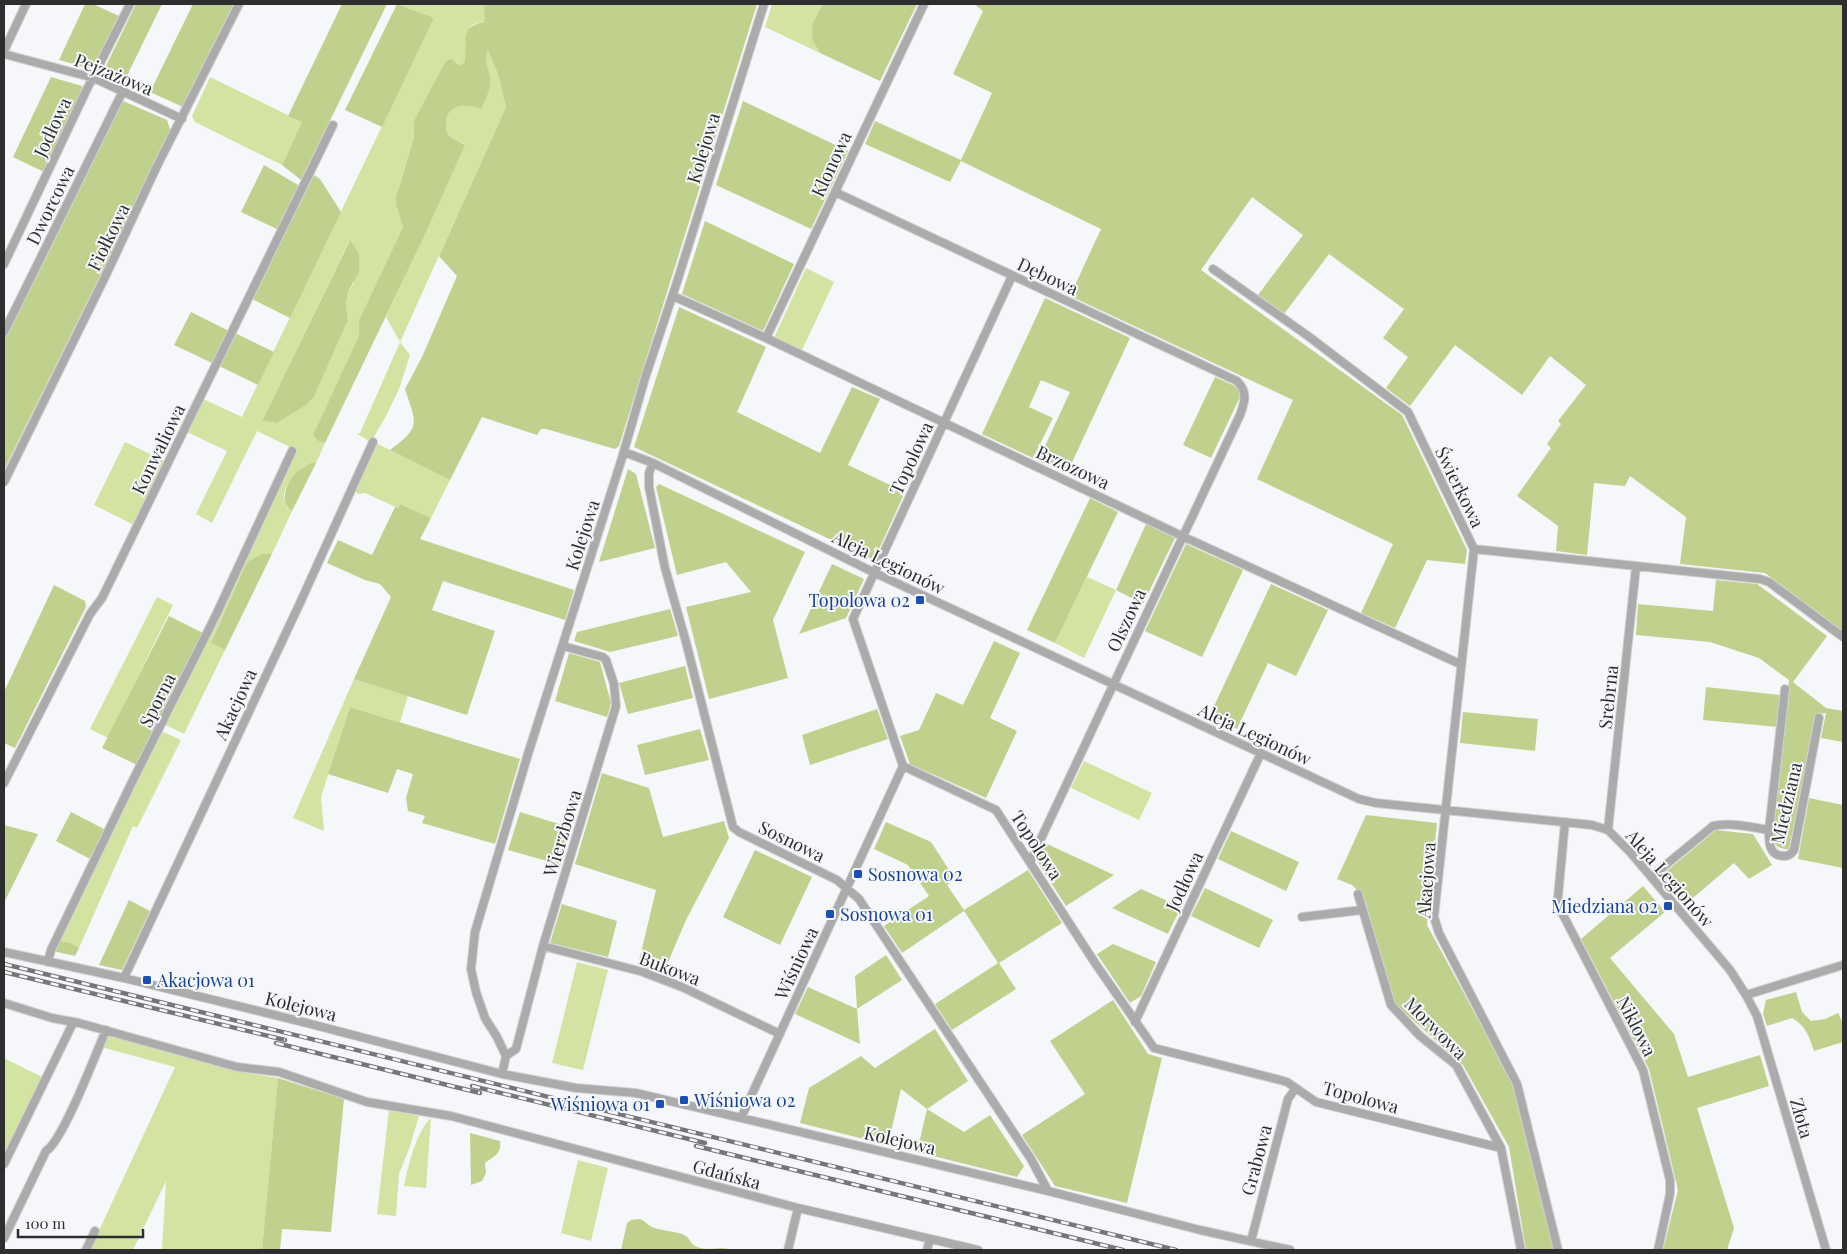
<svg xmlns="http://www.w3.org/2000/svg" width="1847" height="1254" viewBox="0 0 1847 1254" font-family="'Playfair Display',serif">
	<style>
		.green { fill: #d2e3a2; fill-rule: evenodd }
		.forest { fill: #bfd18c }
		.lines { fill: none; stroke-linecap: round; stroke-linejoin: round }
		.minor-casing { stroke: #d2d3d5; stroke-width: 10 }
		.minor { stroke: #acabac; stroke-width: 8 }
		.rail-casing { stroke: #757677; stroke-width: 4.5 }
		.rail { stroke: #f6f7fa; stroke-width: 2.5; stroke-dasharray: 8; stroke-linecap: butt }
		.transit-dot { fill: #1a4fb4; stroke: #f6f7fa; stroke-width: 2 }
		.labels { text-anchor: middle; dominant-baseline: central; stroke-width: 4; stroke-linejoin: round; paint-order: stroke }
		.street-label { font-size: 18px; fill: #2e2e2f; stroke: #f6f7fa }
		.transit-label { font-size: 18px; fill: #164399; stroke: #f6f7fa; text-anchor: start }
	</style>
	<rect width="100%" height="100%" fill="#f6f7fa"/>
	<!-- green -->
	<path class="green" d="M397,4H484L486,22L477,23L471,26L465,48L467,55L464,65H460L456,61L414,121V137L399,186L397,208L403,227L359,320L360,336L313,435L318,441L325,443L316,463C302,463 285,482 284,496C284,499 286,504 287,507L292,511L272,554H261L247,562L211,643L225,650L184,734L164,724L296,450L257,431L212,523L196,514L227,451L187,432L203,399L242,417L434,18ZM349,241L354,283L348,292L346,304L348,320L314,397L306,405L277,423L262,421Z
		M772,4H823L813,22V41L820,53L765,27Z
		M488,49L498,74L506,107L400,342L410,355L399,389L386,416L371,442L357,434L360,433L400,342L386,317L423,239L465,144C460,142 451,139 448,133C446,130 446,125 446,122C448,103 466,102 481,109L490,79L485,57Z
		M210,77L302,122L282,165L195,122L192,116Z
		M806,268L834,282L802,350L774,338Z
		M125,442L165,461L134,525L94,505Z
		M376,443L450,480L431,518L400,504L398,508L365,493L359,494L354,491Z
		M1087,577L1116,590L1084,658L1055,643Z
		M157,597L173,605L108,738L90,729Z
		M354,679L408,696L400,722L350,707L321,797L324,831L293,818Z
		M161,731L181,740L137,828L133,826L79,948L58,941Z
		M1084,761L1152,793L1139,820L1071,788Z
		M577,962L608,970L583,1070L552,1063Z
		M107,1034C164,1049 220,1069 278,1078L262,1250H162L166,1181L133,1250H90L175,1067L101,1047Z
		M4,1058L42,1077L4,1156Z
		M389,1110L419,1116L409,1149L399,1174L396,1216L377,1214Z
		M431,1118L426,1188L404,1186C408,1166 416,1132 431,1118Z
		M578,1160L608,1168L591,1241L561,1233Z"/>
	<!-- forest -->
	<path class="forest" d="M85,4H93L119,16L96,62L91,69L59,60Z
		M136,4H162L123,84L107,78L105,68Z
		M193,4H234L183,107L150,92Z
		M342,4H387L301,180L282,165L302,122L288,116Z
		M397,4L434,18L382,127L345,110Z
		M484,4H757L619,446L615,449L546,429H541L537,435L482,417L450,480L390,450C422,426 416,424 405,389L422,357L457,276L439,256L506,107L498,74L488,50C483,59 488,67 490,77C491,89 486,99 481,109C467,103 448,103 446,122C446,126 446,130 448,134C452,139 460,142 465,145L423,239L325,443L318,441L313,435L359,336V320L403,227L397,208L396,197L414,137V121L446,61L451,59L460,65L464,64C469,45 457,26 485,22Z
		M823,4H917L880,81L820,53L813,41L812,32L813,22Z
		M974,4H1843V632L1765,573L1680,564L1686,517L1630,476L1625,486L1594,483L1587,555L1556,551L1558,526L1517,496L1551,448L1547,444L1561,424L1558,421L1586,385L1550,356L1522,395L1455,345L1410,406L1386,388L1408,357L1383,338L1404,309L1329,254L1284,314L1258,295L1303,235L1252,197L1201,270L1402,415L1467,550L1465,564L1427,560L1395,628L1361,613L1393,544L1257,479L1293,400L1070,296L1101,229L961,161L950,182L865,144L875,121L961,160L992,93L953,74L983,11Z
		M51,77L82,86V93L44,172L13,157Z
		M123,101L167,120L171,133L4,470V336Z
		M743,101L848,151L811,229L716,185Z
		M264,165L298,185V189L279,230L241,212Z
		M314,175L320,179L341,212L290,318L252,299Z
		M705,221L794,264L763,331L682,294Z
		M350,240L359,254V272L348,292L346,304L348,320L314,397L306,405L277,423L262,421Z
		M1045,298L1130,338L1067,473L1038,461L1070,392L1041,380L1029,407L1053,418L1033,458L982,434Z
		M679,307L766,347L737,412L820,453L852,387L880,399L848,465L905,492L874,560L634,447Z
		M191,312L229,331L212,363L174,345Z
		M235,333L274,352L258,385L219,366Z
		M1215,377L1237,387L1241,395L1211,458L1183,445Z
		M311,463H316L292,511C278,502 287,481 297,472C301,468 307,466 311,463Z
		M628,469L636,474L655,548L599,562Z
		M659,484L805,552L773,620L788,678L709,699L686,607L751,592L726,562L677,575L656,487Z
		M1090,498L1118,512L1055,643L1027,630Z
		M400,504L431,518L420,539L574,590L565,620L443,581L432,610L495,631L467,715L354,679L391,597L380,584L365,580L327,563L338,540L372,555L395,507L398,508Z
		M1146,524L1175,538L1143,604L1116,590Z
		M1186,544L1243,570L1202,657L1145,631Z
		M261,554H272L225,650L211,643L247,562Z
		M832,564L864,579L846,618L799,634Z
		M1716,580L1757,584L1827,636L1793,682L1826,708L1843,711V742L1821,738L1826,713L1816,715L1789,849C1780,849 1774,847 1773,837L1789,680L1759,658L1710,642L1636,635L1638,604L1713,611Z
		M1271,584L1328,610L1296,676L1268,663L1237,729L1209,717Z
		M54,585L85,601L86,607L15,748L4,743V692Z
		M670,609L678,636L610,652L574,641L577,632Z
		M169,616L205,634L139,766L102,748Z
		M994,641L1020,653L990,718L1017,731L986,798L910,764L900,736L919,730L936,693L963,705Z
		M569,653L600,662L611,703L607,717L555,701Z
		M685,666L693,698L628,714L619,683Z
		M1706,687L1780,695L1778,727L1703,720Z
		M350,707L520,759L495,844L422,823L425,816L408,811L406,798L413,774L397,769L388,793L328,774Z
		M877,709L888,739L810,765L802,735Z
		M1463,712L1538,719L1535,751L1460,743Z
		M700,729L709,760L645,775L637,745Z
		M602,773L649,788L663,837L724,821L729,838L686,920L663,974L653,969L638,965L656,890L575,864Z
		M1809,798L1843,805V868L1798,859Z
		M71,812L106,830L92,860L56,841Z
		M520,812L572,828L561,865L508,850Z
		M1366,815L1437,823L1427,925L1514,1086L1554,1250H1526L1509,1147L1463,1065L1395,1004L1364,897L1352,885L1337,879Z
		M886,822L931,842L955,879L947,885L964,910L1028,870L1062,923L999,963L1016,989L952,1030L935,1004L998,963L964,911L902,953L884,926L929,896L908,865L874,849Z
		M4,825L38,834L4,903Z
		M1716,830L1753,834L1772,865L1749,879L1734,863L1687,903L1662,875Z
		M1231,831L1299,862L1286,891L1218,859Z
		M1045,843L1114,875L1066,906L1037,861Z
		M755,850L812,877L780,945L723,917Z
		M1643,886L1665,912L1610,958L1674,1034L1688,1077L1760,1055L1769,1086L1697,1108L1734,1228L1727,1250H1663L1678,1190L1649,1069L1581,939Z
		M1205,888L1273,920L1259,948L1191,916Z
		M1141,889L1181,907L1168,934L1112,908Z
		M129,900L150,911L122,970L99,965Z
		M562,904L617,921L608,957L550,943Z
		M58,941L70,943L79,948L75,956L53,951Z
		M1113,944L1156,962L1141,996L1130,1003L1097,954Z
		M886,955L902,980L857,1009L860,1044L795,1014L808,987L857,1009L855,976Z
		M1796,992L1802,1012L1811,1021L1825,1019L1838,1013C1844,1022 1843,1031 1843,1042L1814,1051C1809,1036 1806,1026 1792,1018L1767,1026L1763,1014L1766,1000Z
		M1113,1000L1148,1054L1162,1058L1127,1203L1055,1186L1022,1135L1085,1094L1050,1041Z
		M935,1029L968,1081L927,1109L964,1132L990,1115L1024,1166L1017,1177L917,1152L927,1109L901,1089L888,1145L800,1123L809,1088L861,1056L875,1068Z
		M278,1078L344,1099L331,1232L282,1229L280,1250H262Z
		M470,1133L500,1141C502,1154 494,1156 485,1163L486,1173L482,1181L471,1185Z
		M639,1219C645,1220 647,1225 652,1227C661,1231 678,1231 686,1236C692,1241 690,1245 700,1248C711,1251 721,1246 731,1250H621L627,1223L631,1220Z"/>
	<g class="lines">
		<!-- minor casing -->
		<g class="minor-casing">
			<path id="minor" d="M4,51L26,4
				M4,54L94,78L182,119
				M835,192L1237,381C1248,392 1245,401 1240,415L1030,862
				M4,264L86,91L130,4
				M1213,269L1308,336L1408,412L1474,549
				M1012,276L853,619L903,766L996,810L1095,963L1154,1048L1280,1080L1287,1082L1316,1102L1501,1148
				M673,296L766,338L1182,536L1460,664
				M4,332L123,91
				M766,338L924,4
				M624,452L653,463L875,573L1359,799L1376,803L1592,825L1608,830L1630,852L1730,970L1746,995L1757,1016L1826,1250
				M653,463L649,473V487L665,568L686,642L733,827L739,832L837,880L859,899L1031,1159L1048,1191
				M4,482L105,277L158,164L239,4
				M1474,549L1434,917L1439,933L1517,1084L1558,1250
				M1474,549L1760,579L1769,582L1843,637
				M4,783L90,614L102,598L333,125
				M1565,822L1558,897L1559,907L1643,1070L1670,1180V1194L1658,1250
				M1608,830L1636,567
				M1769,830L1785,689
				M1651,877L1713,826C1731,822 1751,827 1769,830C1769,841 1768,856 1784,856C1789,856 1791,854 1794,850L1819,718
				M1358,894L1391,1005L1420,1036L1456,1065L1501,1148L1521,1250
				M1302,917L1362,910
				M543,946L643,972L682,987L780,1034
				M4,952L124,978L307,1023L502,1074L576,1088L636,1093L1048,1191L1200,1230L1290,1250
				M48,962L51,950L133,780L216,615L292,451
				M124,978L300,603L373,442
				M1746,995L1843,965
				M4,1003L52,1018L79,1023L237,1067L279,1072L367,1102L451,1116L798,1208L978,1250
				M1135,1022L1261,753
				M506,1056L516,1049L543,946L616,706L614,684L606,660L603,657L563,646
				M502,1074L506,1056L497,1037L485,1018L476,992L471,969L475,932L528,754L622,458L645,378L677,282L764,4
				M741,1118L903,766
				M4,1164L73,1023
				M4,1238L46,1151C63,1141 96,1053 106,1030
				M1251,1241L1288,1099L1295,1089
				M86,1250L95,1231
				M788,1250L798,1208
				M927,1250L930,1239"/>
		</g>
		<!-- minor -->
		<use href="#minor" class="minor"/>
		<!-- rail casing -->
		<g class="rail-casing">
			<path id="rail" d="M4,964L1176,1250
				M4,972L285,1040
				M276,1043L480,1093
				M472,1086L705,1143
				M696,1146L1123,1250"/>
		</g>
		<!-- rail -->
		<use href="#rail" class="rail"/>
	</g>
	<!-- markers -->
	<g class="transit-dot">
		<rect x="915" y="595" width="10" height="10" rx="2.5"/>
		<rect x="853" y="869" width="10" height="10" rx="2.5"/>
		<rect x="1663" y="901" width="10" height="10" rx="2.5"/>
		<rect x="825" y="909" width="10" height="10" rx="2.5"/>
		<rect x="142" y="975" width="10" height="10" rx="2.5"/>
		<rect x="679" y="1095" width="10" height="10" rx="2.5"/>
		<rect x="655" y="1099" width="10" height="10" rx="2.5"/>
	</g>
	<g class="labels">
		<!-- street labels -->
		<g class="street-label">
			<text transform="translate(114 74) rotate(22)">Pejzażowa</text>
			<text transform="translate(52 127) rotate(-65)">Jodłowa</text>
			<text transform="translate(703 148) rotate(-73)">Kolejowa</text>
			<text transform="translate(831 164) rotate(-65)">Klonowa</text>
			<text transform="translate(50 205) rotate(-64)">Dworcowa</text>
			<text transform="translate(108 237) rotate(-64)">Fiołkowa</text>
			<text transform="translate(1048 276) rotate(25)">Dębowa</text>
			<text transform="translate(158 449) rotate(-64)">Konwaliowa</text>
			<text transform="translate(911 458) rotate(-65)">Topolowa</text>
			<text transform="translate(1073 467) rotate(25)">Brzozowa</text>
			<text transform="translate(1460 487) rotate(64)">Świerkowa</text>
			<text transform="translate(582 535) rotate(-72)">Kolejowa</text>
			<text transform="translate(889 562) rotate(26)">Aleja Legionów</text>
			<text transform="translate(1126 620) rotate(-65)">Olszowa</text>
			<text transform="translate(1608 697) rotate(-84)">Srebrna</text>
			<text transform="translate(157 700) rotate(-63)">Sporna</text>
			<text transform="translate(235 704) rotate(-65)">Akacjowa</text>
			<text transform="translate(1255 734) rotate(25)">Aleja Legionów</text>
			<text transform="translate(1786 803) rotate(-77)">Miedziana</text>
			<text transform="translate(562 833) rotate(-73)">Wierzbowa</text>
			<text transform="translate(792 841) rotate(26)">Sosnowa</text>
			<text transform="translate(1037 845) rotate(57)">Topolowa</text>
			<text transform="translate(1670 878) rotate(49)">Aleja Legionów</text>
			<text transform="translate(1426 880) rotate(-86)">Akacjowa</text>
			<text transform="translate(1184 881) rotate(-65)">Jodłowa</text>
			<text transform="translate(796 963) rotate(-65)">Wiśniowa</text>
			<text transform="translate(670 968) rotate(21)">Bukowa</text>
			<text transform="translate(301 1006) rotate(14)">Kolejowa</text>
			<text transform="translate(1637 1026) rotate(63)">Niklowa</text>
			<text transform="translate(1436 1028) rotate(45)">Morwowa</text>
			<text transform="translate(1361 1097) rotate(15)">Topolowa</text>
			<text transform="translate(1802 1118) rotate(74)">Złota</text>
			<text transform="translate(900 1140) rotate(13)">Kolejowa</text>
			<text transform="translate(1256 1160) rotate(-75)">Grabowa</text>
			<text transform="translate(727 1174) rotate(15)">Gdańska</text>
		</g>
		<!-- transit labels -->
		<g class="transit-label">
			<text x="910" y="600" text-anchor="end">Topolowa 02</text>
			<text x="868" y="874">Sosnowa 02</text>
			<text x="1658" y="906" text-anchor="end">Miedziana 02</text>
			<text x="840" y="914">Sosnowa 01</text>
			<text x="157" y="980">Akacjowa 01</text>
			<text x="694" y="1100">Wiśniowa 02</text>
			<text x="650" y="1104" text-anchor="end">Wiśniowa 01</text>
		</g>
	</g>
	<!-- border -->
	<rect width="1847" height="1254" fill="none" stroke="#2e2e2f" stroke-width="10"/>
	<!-- scale -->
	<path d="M18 1229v8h125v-8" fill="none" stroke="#2e2e2f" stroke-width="2.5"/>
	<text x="25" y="1229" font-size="15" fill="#2e2e2f" stroke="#f6f7fa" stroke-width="4" paint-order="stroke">100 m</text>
</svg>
